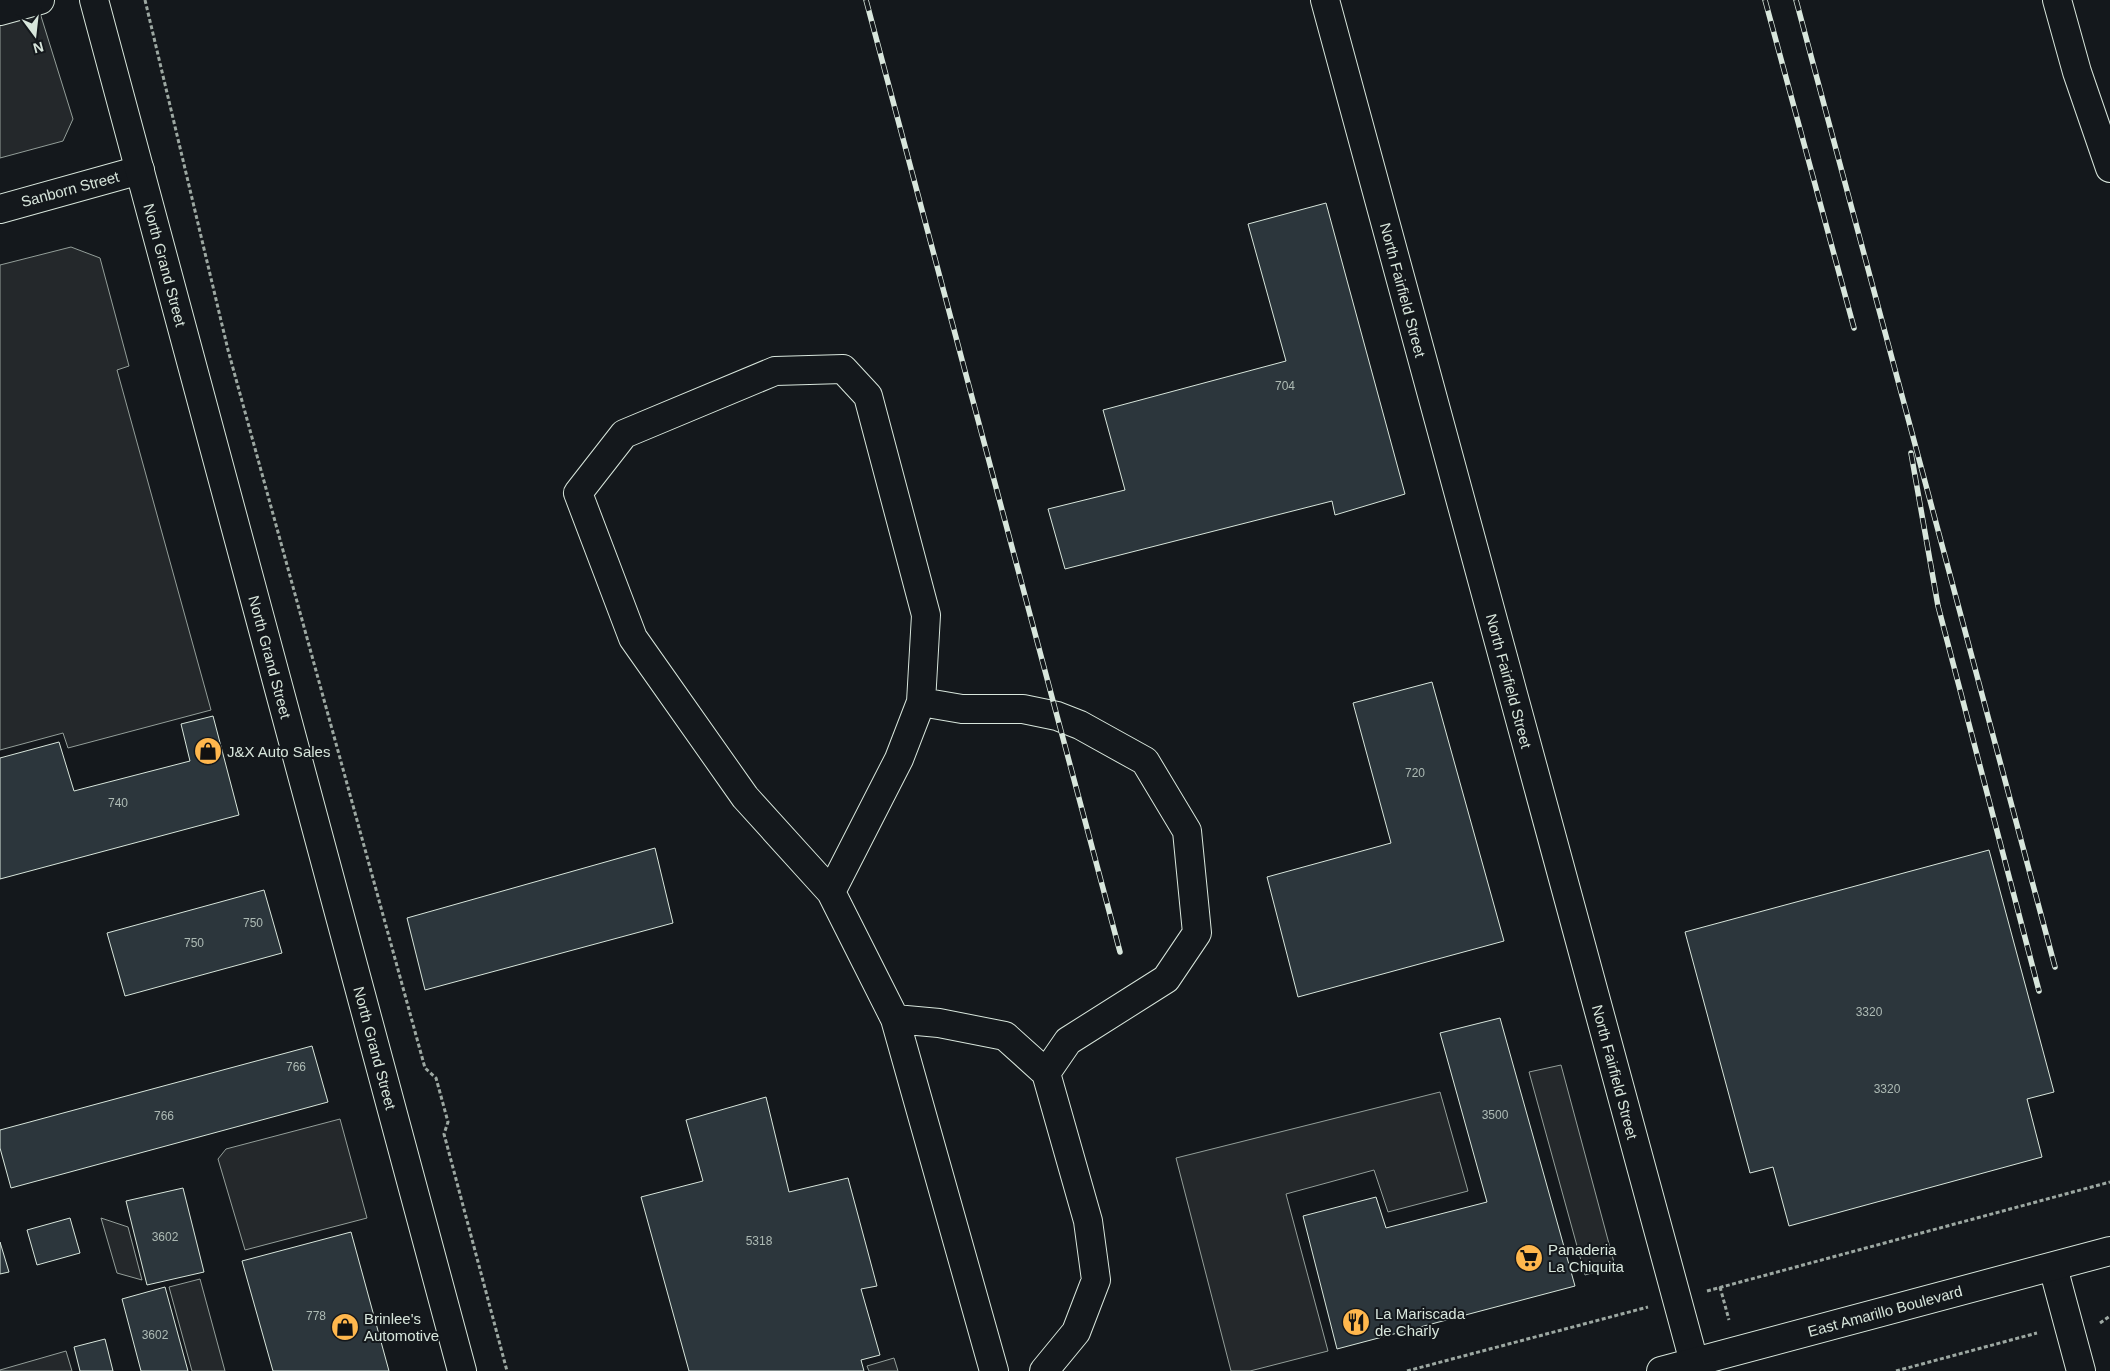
<svg xmlns="http://www.w3.org/2000/svg" width="2110" height="1371" viewBox="0 0 2110 1371" font-family="Helvetica,sans-serif">
	<style>
		.parking { fill: #24282b; stroke: #939e99 }
		.building { fill: #2c363c; stroke: #d8e6dc }
		.lines { fill: none; stroke-linecap: round; stroke-linejoin: round }
		.minor-casing { stroke: #d8e6dc; stroke-width: 30 }
		.major-casing { stroke: #d8e6dc; stroke-width: 30 }
		.highway-casing { stroke: #d8e6dc; stroke-width: 30 }
		.path { stroke: #9da8a2; stroke-width: 3; stroke-dasharray: 4 2.5; stroke-linecap: butt }
		.minor { stroke: #14181c; stroke-width: 28 }
		.major { stroke: #14181c; stroke-width: 28 }
		.highway { stroke: #14181c; stroke-width: 28 }
		.rail-casing { stroke: #d8e6dc; stroke-width: 5.5 }
		.rail { stroke: #14181c; stroke-width: 4; stroke-dasharray: 11; stroke-linecap: butt }
		.labels { text-anchor: middle; dominant-baseline: central; stroke-width: 4; stroke-linejoin: round; paint-order: stroke }
		.number-label { font-size: 12px; fill: #adbab4 }
		.street-label { font-size: 15px; fill: #d8e6dc; stroke: #14181c }
		.poi-label { font-size: 15px; fill: #d8e6dc; stroke: #14181c; text-anchor: start }
	</style>
	<rect width="100%" height="100%" fill="#14181c"/>
	<!-- parking -->
	<path class="parking" d="M0,0H36L73,119L63,141L0,158Z
		M71,247L100,258L129,366L117,370L211,710L68,748L63,733L0,750V265Z
		M1561,1065L1615,1266L1585,1275L1529,1072Z
		M1440,1092L1468,1191L1388,1212L1374,1170L1286,1194L1328,1351L1250,1371H1231L1176,1158Z
		M340,1119L367,1218L245,1250L218,1159L226,1149Z
		M101,1218L128,1227L142,1280L117,1273Z
		M200,1279L225,1371H192L169,1287Z
		M66,1351L72,1371H0V1370Z
		M894,1358L898,1371H869L867,1366Z"/>
	<!-- building -->
	<path class="building" d="M1326,203L1405,494L1335,515L1332,501L1065,569L1048,509L1125,490L1103,410L1286,361L1248,224Z
		M1432,682L1504,941L1298,997L1267,877L1391,843L1353,703Z
		M213,716L239,815L0,879V758L59,742L74,791L190,761L181,724Z
		M655,848L673,923L425,990L407,918Z
		M1989,850L2054,1092L2027,1099L2042,1157L1789,1226L1773,1167L1750,1173L1685,932Z
		M264,890L282,953L125,996L107,933Z
		M1500,1018L1575,1286L1337,1349L1303,1216L1376,1197L1386,1228L1487,1202L1440,1033Z
		M312,1046L328,1102L11,1188L0,1148V1130Z
		M766,1097L789,1192L848,1178L877,1286L861,1289L880,1355L861,1360L864,1371H689L641,1197L703,1181L686,1120Z
		M183,1188L204,1272L147,1285L126,1201Z
		M70,1218L80,1253L37,1265L27,1230Z
		M351,1232L389,1371H273L242,1261Z
		M0,1242L9,1272L0,1274Z
		M165,1287L188,1371H141L122,1299Z
		M105,1339L113,1371H80L74,1347Z"/>
	<g class="lines">
		<!-- minor casing -->
		<g class="minor-casing">
			<path id="minor" d="M1325,0L1694,1362
				M2057,0L2077,72L2110,168
				M0,11L40,0
				M0,209L140,170
				M921,702L962,709H1023L1057,716L1080,725L1145,761L1187,831L1197,933L1166,979L1068,1041L1046,1073
				M831,892L899,759L921,702L926,615L868,396L843,369L775,371L624,434L578,493L633,638L745,797L831,892L895,1019L994,1371
				M895,1019L939,1023L1005,1036L1046,1073L1088,1221L1096,1280L1076,1332L1044,1371
				M2053,1267L2081,1371"/>
		</g>
		<!-- major casing -->
		<g class="major-casing">
			<path id="major" d="M94,0L462,1371"/>
		</g>
		<!-- highway casing -->
		<g class="highway-casing">
			<path id="highway" d="M1661,1371L2110,1251"/>
		</g>
		<!-- path -->
		<path class="path" d="M145,0L228,350L425,1068L436,1078L448,1122L444,1134L507,1371
			M1720,1287L1729,1320
			M1707,1291L2110,1182
			M2100,1323L2110,1316
			M1407,1371L1648,1307
			M1896,1371L2037,1333"/>
		<!-- minor -->
		<use href="#minor" class="minor"/>
		<!-- major -->
		<use href="#major" class="major"/>
		<!-- highway -->
		<use href="#highway" class="highway"/>
		<!-- rail casing -->
		<g class="rail-casing">
			<path id="rail" d="M866,0L1120,952
				M1765,0L1854,328
				M1796,0L2055,967
				M1911,453L1938,606L2039,991"/>
		</g>
		<!-- rail -->
		<use href="#rail" class="rail"/>
	</g>
	<!-- icons -->
	<defs>
		<g id="shop-disc" transform="scale(1.4375)"><circle r="9.5" fill="#ffb74d" stroke="#14181c"/><path d="M-5-2.5h2.3a2.7 3.5 0 0 1 5.4 0H5L5.5 6h-11ZM-1.5-2.5h3a1.5 2.3 0 0 0-3 0Z" fill="#111"/></g>
		<g id="supermarket-disc" transform="scale(1.4375)"><circle r="9.5" fill="#ffb74d" stroke="#14181c"/><path d="M-6-5.5h2.5l.6 2H6L4.5 2H-2.5L-4.4-4H-6ZM-1.5 3.2a1.3 1.3 0 1 0 .1 0ZM3 3.2a1.3 1.3 0 1 0 .1 0Z" fill="#111"/></g>
		<g id="restaurant-disc" transform="scale(1.4375)"><circle r="9.5" fill="#ffb74d" stroke="#14181c"/><path d="M-5-6h1v4h1v-4h1v4h1v-4h1v5L-1.5 .5V6h-2V.5L-5-1ZM5-6V6H3V1.5H1.5Q1.5-4 5-6Z" fill="#111"/></g>
	</defs>
	<g fill-rule="evenodd">
		<use href="#shop-disc" x="208" y="751"/>
		<use href="#supermarket-disc" x="1529" y="1258"/>
		<use href="#restaurant-disc" x="1356" y="1322"/>
		<use href="#shop-disc" x="345" y="1327"/>
	</g>
	<g class="labels">
		<!-- number labels -->
		<g class="number-label">
			<text x="1285" y="386">704</text>
			<text x="1415" y="773">720</text>
			<text x="118" y="803">740</text>
			<text x="253" y="923">750</text>
			<text x="194" y="943">750</text>
			<text x="1869" y="1012">3320</text>
			<text x="296" y="1067">766</text>
			<text x="1887" y="1089">3320</text>
			<text x="1495" y="1115">3500</text>
			<text x="164" y="1116">766</text>
			<text x="165" y="1237">3602</text>
			<text x="759" y="1241">5318</text>
			<text x="316" y="1316">778</text>
			<text x="155" y="1335">3602</text>
		</g>
		<!-- street labels -->
		<g class="street-label">
			<text transform="translate(70 189) rotate(-15)">Sanborn Street</text>
			<text transform="translate(165 265) rotate(75)">North Grand Street</text>
			<text transform="translate(1403 290) rotate(75)">North Fairfield Street</text>
			<text transform="translate(270 657) rotate(75)">North Grand Street</text>
			<text transform="translate(1509 681) rotate(75)">North Fairfield Street</text>
			<text transform="translate(375 1048) rotate(75)">North Grand Street</text>
			<text transform="translate(1615 1072) rotate(75)">North Fairfield Street</text>
			<text transform="translate(1885 1311) rotate(-15)">East Amarillo Boulevard</text>
		</g>
		<!-- poi labels -->
		<g class="poi-label">
			<text x="227" y="751">J&amp;X Auto Sales</text>
			<text x="1548" y="1249">Panaderia<tspan x="1548" dy="17">La Chiquita</tspan></text>
			<text x="1375" y="1313">La Mariscada<tspan x="1375" dy="17">de Charly</tspan></text>
			<text x="364" y="1318">Brinlee's<tspan x="364" dy="17">Automotive</tspan></text>
		</g>
	</g>
	<!-- north arrow -->
	<g transform="translate(35 35) rotate(165)" stroke="#14181c" stroke-width="4" paint-order="stroke">
	<path d="M0-4L9 19L0 12L-9 19Z" fill="#d8e6dc"/>
	<text y="-8" font-size="14" font-weight="bold" text-anchor="middle" fill="#d8e6dc">N</text>
	</g>
</svg>
